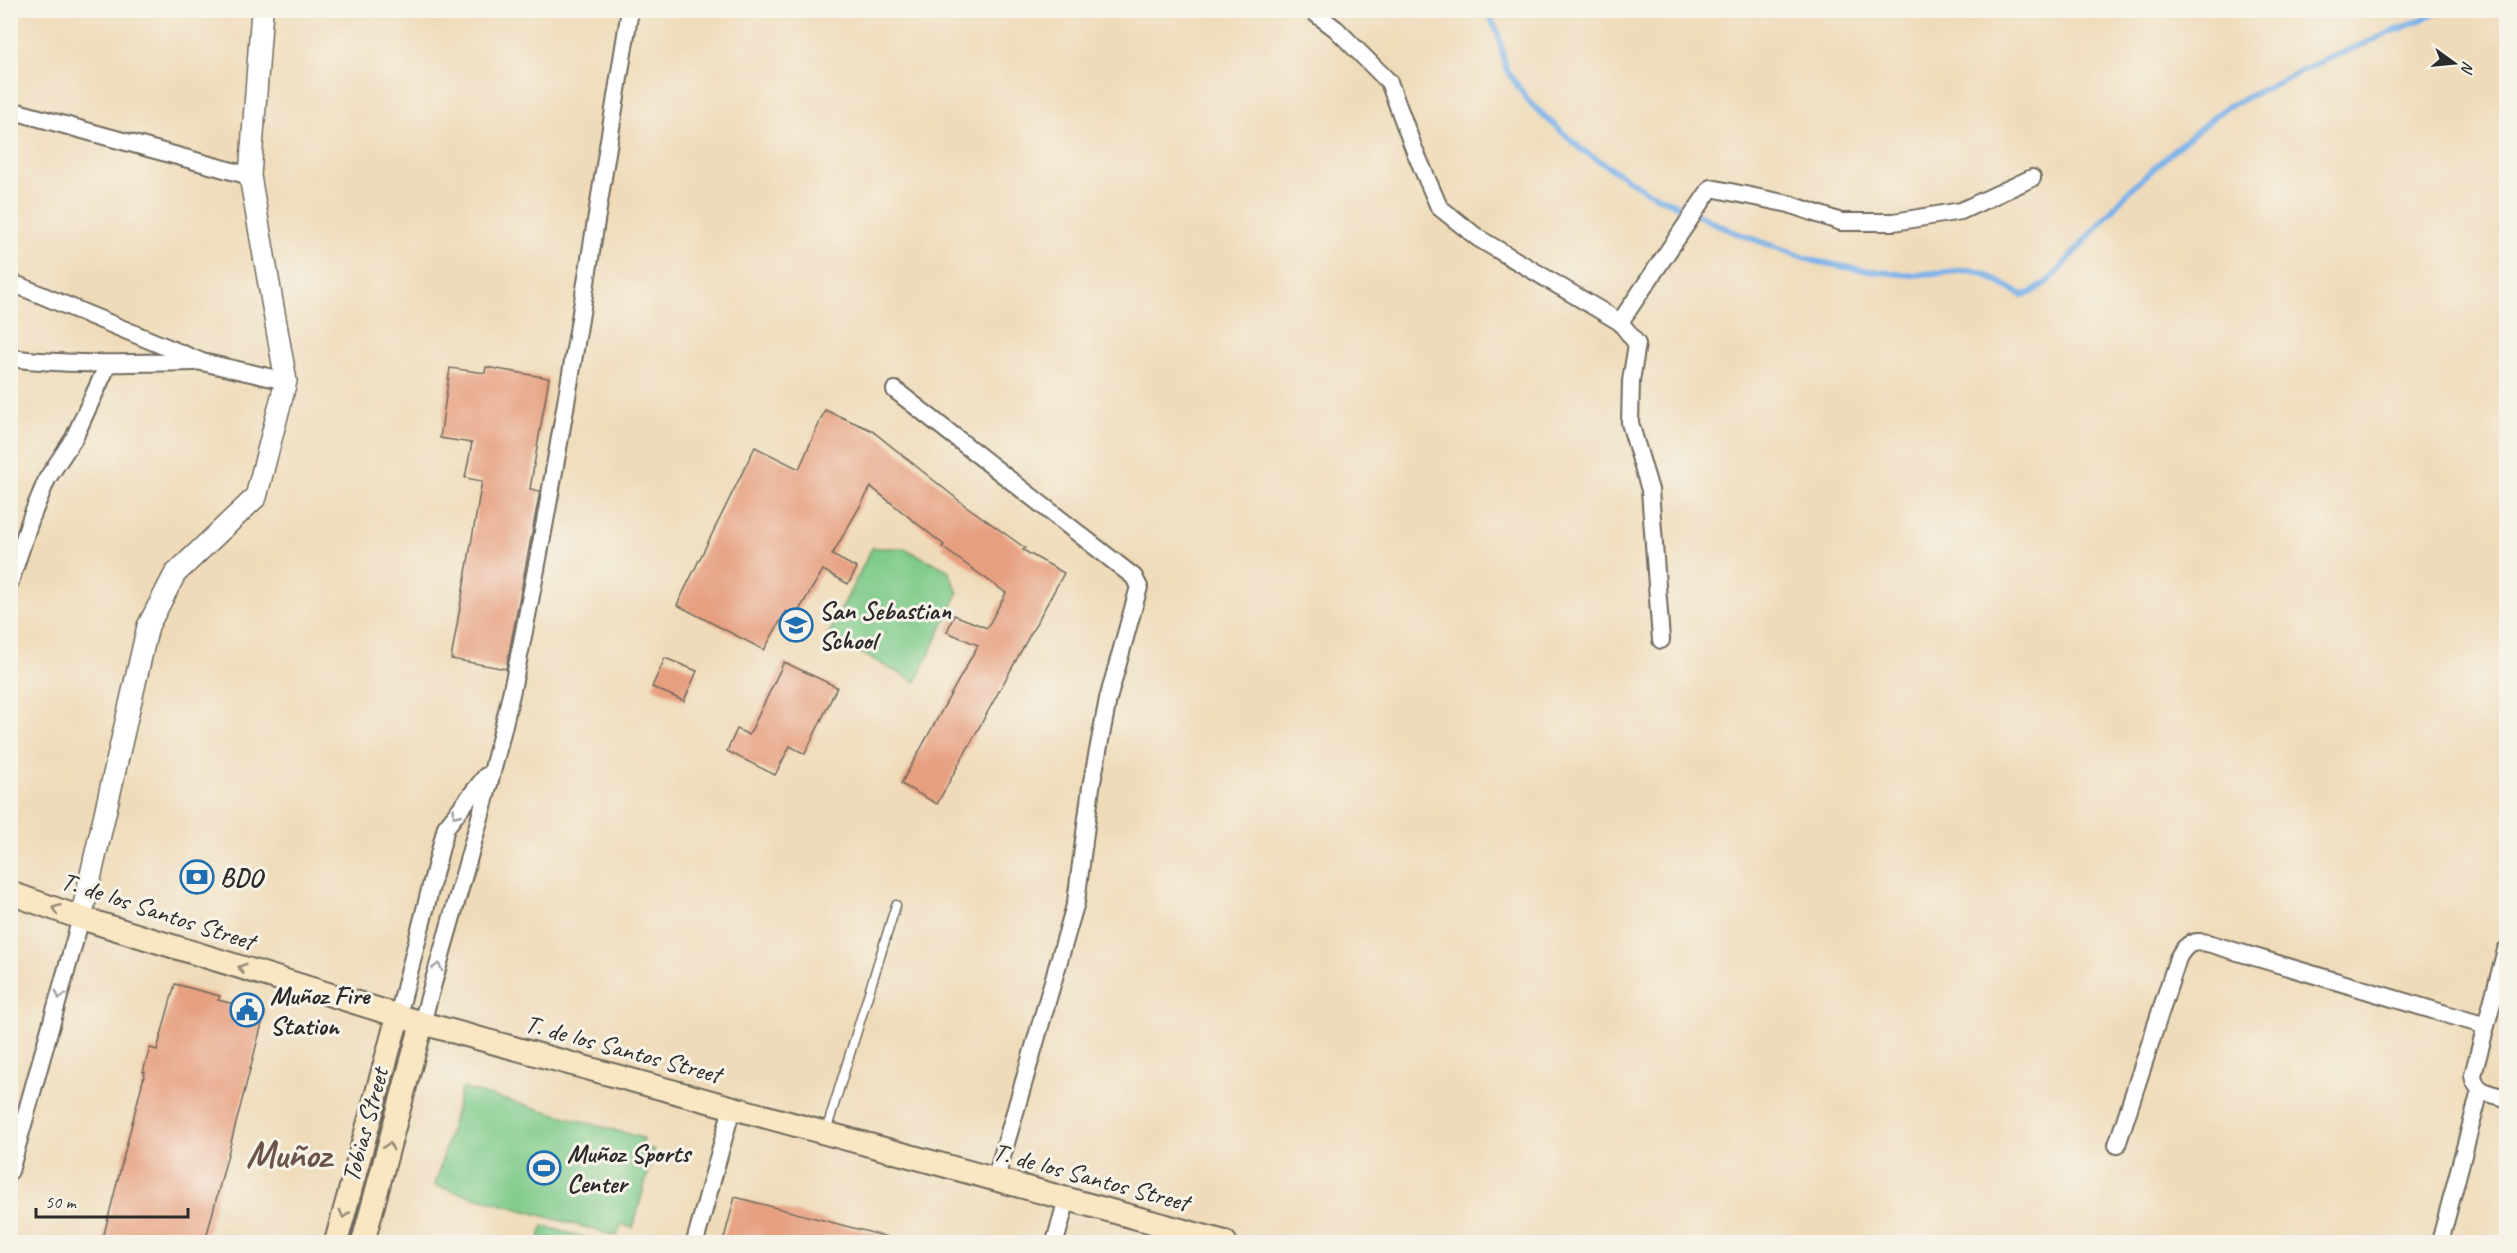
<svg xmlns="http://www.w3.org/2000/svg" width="2517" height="1253" viewBox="0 0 2517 1253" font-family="Caveat,sans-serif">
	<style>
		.green { fill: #7ecb8a; stroke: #547b5a; stroke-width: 1.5 }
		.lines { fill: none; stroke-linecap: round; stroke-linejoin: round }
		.stream { stroke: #79b1e9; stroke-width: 6 }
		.building { fill: #e69f7f }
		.service-casing { stroke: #70695d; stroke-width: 11 }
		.minor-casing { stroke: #70695d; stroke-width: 20 }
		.tertiary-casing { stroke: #70695d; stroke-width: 24 }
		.secondary-casing { stroke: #70695d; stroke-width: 26 }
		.service { stroke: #fff; stroke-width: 8 }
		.minor { stroke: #fff; stroke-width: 16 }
		.tertiary { stroke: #fff; stroke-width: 21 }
		.secondary { stroke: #f9e7c3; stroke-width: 22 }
		.oneway { stroke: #a0a0a0 }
		.oneway2 { stroke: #928977 }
		.labels { text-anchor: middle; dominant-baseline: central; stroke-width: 6; stroke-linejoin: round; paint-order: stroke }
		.poi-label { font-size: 26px; font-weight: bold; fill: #2b2b2b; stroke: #f7f3e8; text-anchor: start }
		.street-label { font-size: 26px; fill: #2b2b2b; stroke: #f7f3e8 }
		.town-label { font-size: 38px; font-weight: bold; fill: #6c5448; stroke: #f7f3e8 }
	</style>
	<rect width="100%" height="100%" fill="#f7f3e8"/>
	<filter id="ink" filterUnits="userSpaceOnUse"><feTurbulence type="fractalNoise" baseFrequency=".0167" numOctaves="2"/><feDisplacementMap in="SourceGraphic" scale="12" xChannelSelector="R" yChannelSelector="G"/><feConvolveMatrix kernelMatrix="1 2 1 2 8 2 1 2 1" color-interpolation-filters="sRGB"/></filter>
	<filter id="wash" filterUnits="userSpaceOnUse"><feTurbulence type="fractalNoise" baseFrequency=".008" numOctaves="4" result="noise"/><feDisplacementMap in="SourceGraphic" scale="24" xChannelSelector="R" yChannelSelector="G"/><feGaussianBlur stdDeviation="1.35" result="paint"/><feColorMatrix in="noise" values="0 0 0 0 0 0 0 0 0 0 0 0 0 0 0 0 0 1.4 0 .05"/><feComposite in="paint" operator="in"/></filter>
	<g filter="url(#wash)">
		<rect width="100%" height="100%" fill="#efdbb9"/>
		<!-- green -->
		<path class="green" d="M872,548H904L948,570L958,593L916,682L828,636Z
			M462,1088L643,1138L641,1146L654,1150L633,1228L621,1224L617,1236L435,1186Z
			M543,1226L601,1242H538Z"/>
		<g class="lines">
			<!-- stream -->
			<path class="stream" d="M1486,10L1498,33L1506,69L1529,102L1582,150L1648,192L1734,232L1814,261L1861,270L1912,275L1970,270L1982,273L2022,295L2031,293L2050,280L2127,193L2176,148L2225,108L2316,64L2444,10"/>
		</g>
		<g id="blocks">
			<!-- building -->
			<path class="building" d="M486,367L549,378L530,489L540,491L506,669L451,659L482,481L465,478L472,443L440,438L450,368L485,373Z
				M825,410L871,430L962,503L1025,548L1023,550L1064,573L937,804L901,784L978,645L947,632L954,615L987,628L1006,593L942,547L944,545L871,487L832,555L857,568L848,584L823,570L795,617L786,611L764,650L677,605L755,447L799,469Z
				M665,658L697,671L684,701L652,687Z
				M784,662L837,687L805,754L790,746L775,775L727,751L737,729L749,735Z
				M175,984L220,996L218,1000L265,1012L205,1242H102L145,1072H143L150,1048L157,1050Z
				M735,1197L888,1237V1242H723Z"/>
		</g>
	</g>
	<g filter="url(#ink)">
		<use href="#blocks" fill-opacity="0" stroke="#70695d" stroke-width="1.5"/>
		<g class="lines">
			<!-- service casing -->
			<g class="service-casing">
				<path id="service" d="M826,1131L896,905"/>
			</g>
			<!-- minor casing -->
			<g class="minor-casing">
				<path id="minor" d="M1311,10L1336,29L1389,82L1414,149L1439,207L1478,238L1620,322L1637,344L1631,381L1630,423L1650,490L1661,640
					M10,110L250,176
					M10,282L202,362L286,381
					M1620,322L1711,188L1789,204L1841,222H1894L1961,211L2032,178
					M10,358C72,366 134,363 195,362
					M895,390L1134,577L1139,587L1108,699L1091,787L1076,902L995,1181
					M10,582L31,518L47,479L74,438L108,364
					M2506,950L2473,1075C2475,1093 2492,1094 2506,1098
					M398,1016L446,827L486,776
					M422,1023C454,906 491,790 516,671C561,452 594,231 630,10
					M2117,1145L2178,958C2186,943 2194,939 2211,944L2486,1026
					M10,1171L81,918
					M695,1242L732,1108
					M1055,1242L1067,1199
					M2440,1242L2480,1091"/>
			</g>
			<!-- tertiary casing -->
			<g class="tertiary-casing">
				<path id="tertiary" d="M81,918L148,626L175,574L256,497L286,381L250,176L262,10"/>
			</g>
			<!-- secondary casing -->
			<g class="secondary-casing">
				<path id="secondary" d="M10,893L81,918L422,1023L1225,1242
					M336,1242L398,1016
					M363,1242L422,1023"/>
			</g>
			<!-- service -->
			<use href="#service" class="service"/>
			<!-- minor -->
			<use href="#minor" class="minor"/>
			<!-- tertiary -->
			<use href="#tertiary" class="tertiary"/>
			<!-- secondary -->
			<use href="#secondary" class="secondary"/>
		</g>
		<!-- one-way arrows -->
		<defs><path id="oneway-chevron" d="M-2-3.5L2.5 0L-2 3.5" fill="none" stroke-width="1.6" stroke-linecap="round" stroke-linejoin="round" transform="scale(1.5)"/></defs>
		<g class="oneway">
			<use href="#oneway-chevron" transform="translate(456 814) rotate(128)"/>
			<use href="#oneway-chevron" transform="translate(438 967) rotate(-75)"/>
			<use href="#oneway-chevron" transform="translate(60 995) rotate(106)"/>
		</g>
		<g class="oneway2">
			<use href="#oneway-chevron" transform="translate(56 909) rotate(-160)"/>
			<use href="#oneway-chevron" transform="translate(242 968) rotate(-163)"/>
			<use href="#oneway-chevron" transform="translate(389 1146) rotate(-75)"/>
			<use href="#oneway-chevron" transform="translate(344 1214) rotate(105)"/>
		</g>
	</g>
	<!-- icons -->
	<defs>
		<g id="school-ring" transform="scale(1.725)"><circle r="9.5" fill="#f7f3e8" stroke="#1f6fb2" stroke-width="1.5"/><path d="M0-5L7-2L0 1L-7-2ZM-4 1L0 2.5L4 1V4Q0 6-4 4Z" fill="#1f6fb2"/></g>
		<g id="bank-ring" transform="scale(1.725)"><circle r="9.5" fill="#f7f3e8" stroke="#1f6fb2" stroke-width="1.5"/><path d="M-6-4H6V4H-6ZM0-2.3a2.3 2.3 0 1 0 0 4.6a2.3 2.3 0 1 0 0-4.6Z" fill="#1f6fb2"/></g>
		<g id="civic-ring" transform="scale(1.725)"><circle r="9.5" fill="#f7f3e8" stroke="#1f6fb2" stroke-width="1.5"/><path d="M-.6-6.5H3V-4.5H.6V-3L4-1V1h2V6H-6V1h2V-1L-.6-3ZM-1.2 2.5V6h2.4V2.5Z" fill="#1f6fb2"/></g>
		<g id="stadium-ring" transform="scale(1.725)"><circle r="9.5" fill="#f7f3e8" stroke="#1f6fb2" stroke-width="1.5"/><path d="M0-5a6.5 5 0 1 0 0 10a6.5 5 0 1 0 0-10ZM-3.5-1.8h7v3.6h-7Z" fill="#1f6fb2"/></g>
	</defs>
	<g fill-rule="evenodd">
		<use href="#school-ring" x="796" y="625"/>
		<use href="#bank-ring" x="197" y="877"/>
		<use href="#civic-ring" x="247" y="1010"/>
		<use href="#stadium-ring" x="544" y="1168"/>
	</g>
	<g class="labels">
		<!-- poi labels -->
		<g class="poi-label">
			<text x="819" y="610">San Sebastian<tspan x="819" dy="30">School</tspan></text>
			<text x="220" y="877">BDO</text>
			<text x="270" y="995">Muñoz Fire<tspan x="270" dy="30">Station</tspan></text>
			<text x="567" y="1153">Muñoz Sports<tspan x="567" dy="30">Center</tspan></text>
		</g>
		<!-- street labels -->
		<g class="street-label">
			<text transform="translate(158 911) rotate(18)">T. de los Santos Street</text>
			<text transform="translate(623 1049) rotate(15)">T. de los Santos Street</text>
			<text transform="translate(365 1125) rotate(-75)">Tobias Street</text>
			<text transform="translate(1091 1177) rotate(15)">T. de los Santos Street</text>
		</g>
		<!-- town labels -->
		<g class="town-label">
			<text x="288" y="1154">Muñoz</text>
		</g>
	</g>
	<!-- margin -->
	<rect width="2517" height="1253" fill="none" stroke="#f7f3e8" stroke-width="36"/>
	<!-- north arrow -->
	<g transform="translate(2454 63) rotate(105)" stroke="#f7f3e8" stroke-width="4.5" paint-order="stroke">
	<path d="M0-4.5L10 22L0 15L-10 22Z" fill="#2b2b2b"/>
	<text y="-9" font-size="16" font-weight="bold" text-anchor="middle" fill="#2b2b2b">N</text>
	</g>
	<!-- scale -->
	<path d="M36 1208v9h152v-9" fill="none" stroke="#2b2b2b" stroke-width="3"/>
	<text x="45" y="1208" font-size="18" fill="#2b2b2b" stroke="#f7f3e8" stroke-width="4.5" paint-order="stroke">50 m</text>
</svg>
